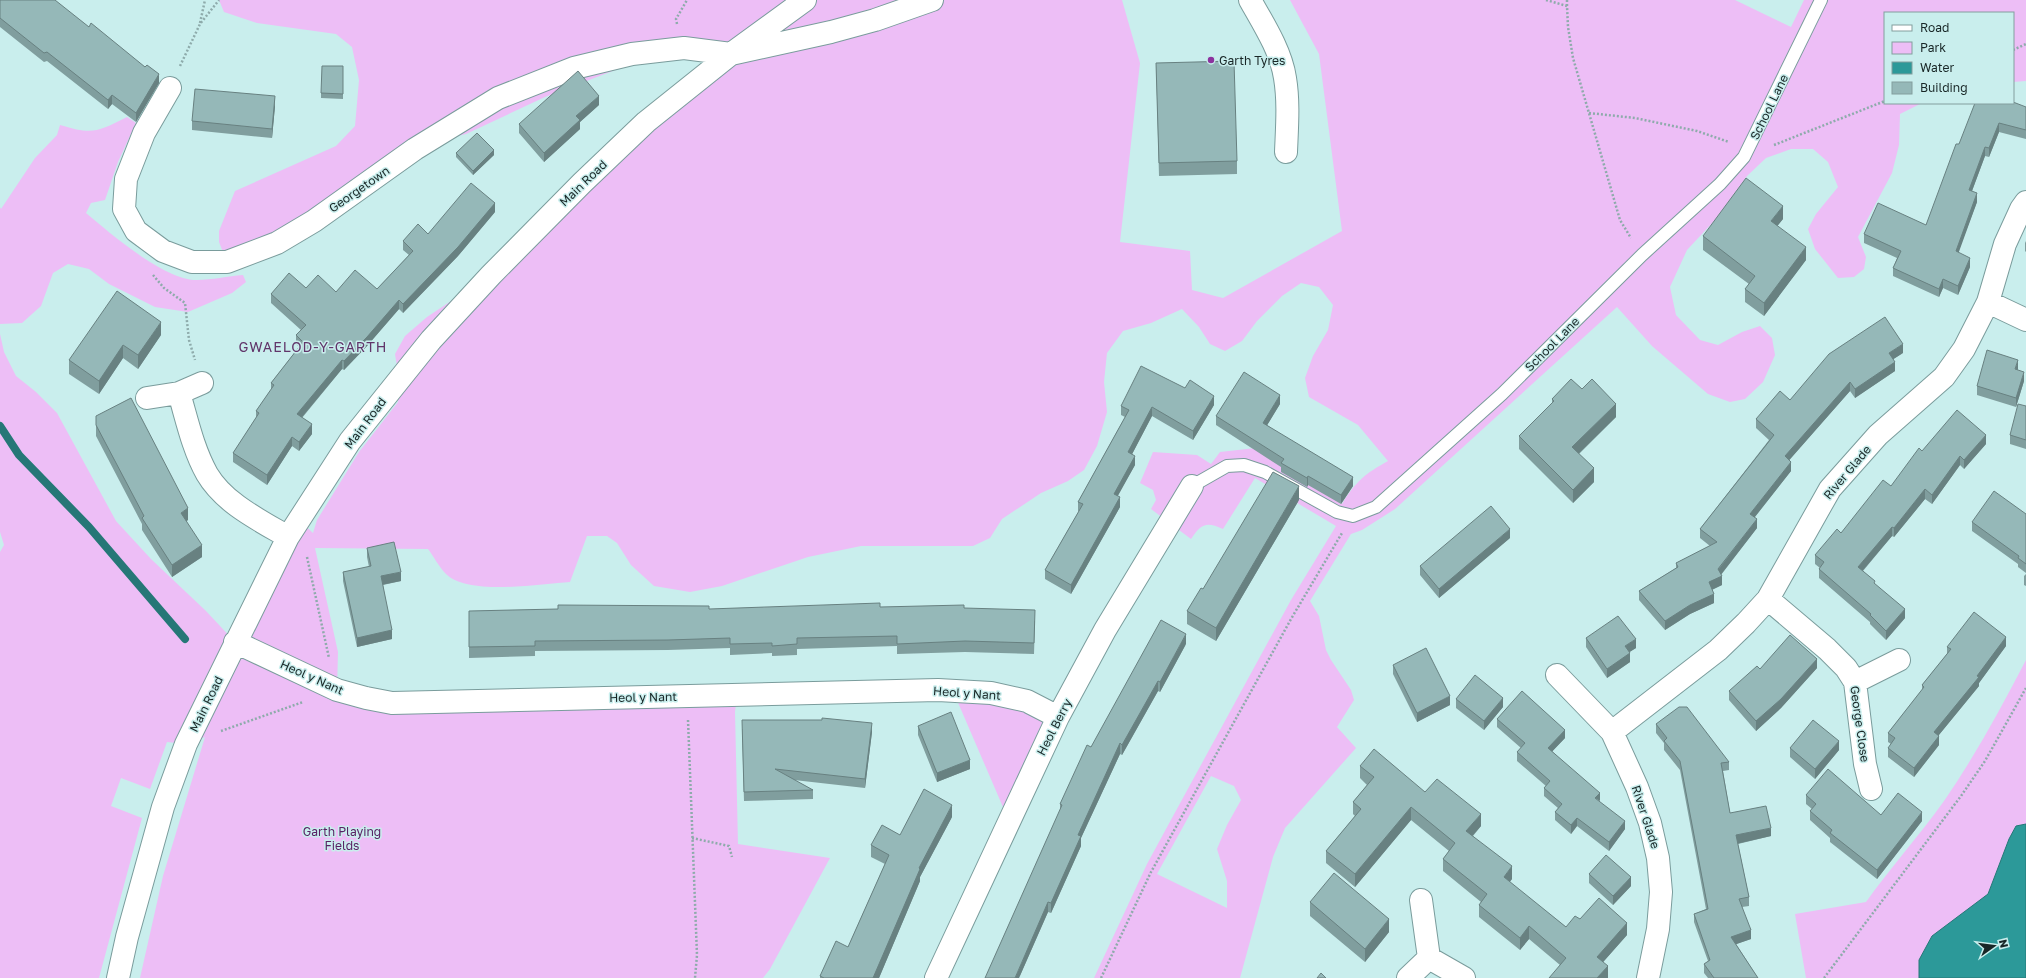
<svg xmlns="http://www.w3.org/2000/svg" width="2026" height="978" viewBox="0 0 2026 978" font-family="'Golos Text',sans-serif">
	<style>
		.green { fill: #edbef6; fill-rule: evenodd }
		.water { fill: #2c9999; stroke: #267777 }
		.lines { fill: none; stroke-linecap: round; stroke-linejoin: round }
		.stream { stroke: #267777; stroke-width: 8 }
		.service-casing { stroke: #7a9c9c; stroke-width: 14 }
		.minor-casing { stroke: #7a9c9c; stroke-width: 24 }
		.path { stroke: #8eabab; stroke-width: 2.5; stroke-dasharray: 2 2; stroke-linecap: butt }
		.service { stroke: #fff; stroke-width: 12 }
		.minor { stroke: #fff; stroke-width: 22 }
		.wall { fill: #809e9e }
		.shaded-wall { fill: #688181 }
		.building { fill: #95b8b8; stroke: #688181 }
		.poi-dot { fill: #8c329e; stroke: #c9eeed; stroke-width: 1.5 }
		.labels { text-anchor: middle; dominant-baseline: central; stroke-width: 3; stroke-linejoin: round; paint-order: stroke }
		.poi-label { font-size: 12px; fill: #192727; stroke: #c9eeed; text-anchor: start }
		.street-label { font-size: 12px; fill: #192727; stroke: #c9eeed }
		.park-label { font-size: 12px; fill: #5a2165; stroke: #c9eeed }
		.quarter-label { font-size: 14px; letter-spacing: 1px; fill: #61356a; stroke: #c9eeed }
	</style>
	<rect width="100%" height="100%" fill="#c9eeed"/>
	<!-- green -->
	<path class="green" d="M219,0H1122L1140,63L1120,242L1190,251L1192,290L1223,298L1342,231L1319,54L1290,0H1735L1791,27L1804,0H2026V81L2013,82V13H1885V103H1922L1900,114L1899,145L1892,173L1858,237L1866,257L1864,269L1854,277L1838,278L1815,249L1808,229L1816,214L1838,187L1828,162L1813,149H1791L1766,158L1747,176L1715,220L1687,250L1670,287L1676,315L1700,340L1718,345L1742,332L1760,326L1772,338L1775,355L1763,382L1745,399L1730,402L1708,394L1652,346L1617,307L1395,509L1362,530L1351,534L1310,601L1319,616L1326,650L1331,660L1351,690L1354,700L1337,727L1356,748L1285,828L1273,857L1240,978H1094L1147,864L1166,829L1291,600L1336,526L1255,478L1223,529C1206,521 1201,524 1191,539L1151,509L1156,500L1153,490L1140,483L1153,452L1197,455L1211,464L1220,452L1256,448L1342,504C1355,482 1366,473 1388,461L1358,425L1309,397L1305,378L1313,356L1328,330L1333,305L1319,287L1301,283L1282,296L1257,321L1242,341L1225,351L1210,344L1199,327L1182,309L1151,323L1123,331L1107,353L1104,382L1107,412L1097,446L1084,470L1068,481L1041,493L1002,519L990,538L973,546H861L808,557L722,586L690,592L654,586L631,565L617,543L607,536H587L570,582C540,584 468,596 446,574C439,567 434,557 428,549L315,548L338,652L337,690L366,698L737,695L735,712L738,844L830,858L770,969L763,978H140L163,876L205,737L186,744L167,742L150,789L121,778L111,806L142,818L99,978H0V552L4,545L0,532V334L4,352L16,376L36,392L57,413L116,521L151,559L206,611L235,642L299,520L313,533L317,520L359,452L398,402L399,379L395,354L405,336L427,317L457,297L730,55L680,56L623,67L545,97L466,134L437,141L227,262L219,242V231L235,191L336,146L355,126L359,80L352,47L336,34L257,23L224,12ZM1211,776L1234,786L1241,800L1227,825L1217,849L1227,881V908L1157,874Z
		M127,117L136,123L118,162L105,200L91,203L86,213C110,233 165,281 197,280C212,280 228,276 243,275L246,282L232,293L188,312L155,307L109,284L89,269L68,264L53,273L41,306L22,323L0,324V207L1,209L35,158L57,135L60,125C93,135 97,132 127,117Z
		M2026,660V824L2016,826L2009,839L1988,894L1961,916L1919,960V978H1806L1795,914L1866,902C1891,867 1919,836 1944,801C1975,756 2001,708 2026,660Z
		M953,691L1058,717L1009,821Z"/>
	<!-- water -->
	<path class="water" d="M2026,824V978H1919V960L1932,936L1988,894L2009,839L2016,826Z"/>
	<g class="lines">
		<!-- stream -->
		<path class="stream" d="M0,426L19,455L89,527L185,639"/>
		<!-- service casing -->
		<g class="service-casing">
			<path id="service" d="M1192,486L1227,466L1244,465L1265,472L1337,512L1353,516L1376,507L1502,394L1642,255L1720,184L1744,157L1821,0"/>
		</g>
		<!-- minor casing -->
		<g class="minor-casing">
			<path id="minor" d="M1250,0C1263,23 1281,51 1285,78C1289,102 1287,127 1286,152
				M170,88L144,133L126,179L124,209L136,231L163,251L192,262H227L277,243L314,221L415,149L498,98L574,68L632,54L684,48L731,54L831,32L875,20L932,0
				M1988,302L2026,320
				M179,393C187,420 193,449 207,474C224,503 259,520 288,537
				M147,398L179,393L202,383
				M1768,599L1827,649L1846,668L1855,682L1865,764L1871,789
				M235,642L337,690L366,698L392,703L938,690L991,693L1027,701L1058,717
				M1557,675L1612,732L1637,787L1650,823L1658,858L1661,892L1658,929L1648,978
				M1855,682L1899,660
				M1612,732L1718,650L1746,623L1768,599L1830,489L1878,435L1944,377L1964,349L1988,302L2005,244L2021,209L2026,202
				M1429,958L1464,978
				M118,978L127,937L163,807L186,744L288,537L350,441L431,340L491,275L582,183L646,122L731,54L805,0
				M936,978L1058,717L1105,630L1192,486
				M1408,978L1429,958L1421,900"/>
		</g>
		<!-- path -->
		<path class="path" d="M1546,0L1567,6L1568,27L1573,58L1620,220L1631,238
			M1567,0V6
			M200,23L205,0
			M677,24L676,19L687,0
			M2013,50L2026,44
			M180,66L200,24L219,0
			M1589,113L1635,118L1697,131L1729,142
			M1774,145L1885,101
			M153,275L164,288L185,303L189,340L195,360
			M307,557L329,658
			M688,720L697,955L695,978
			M221,731L303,702
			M692,838L729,846L732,857
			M1101,978L1151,872L1291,619L1342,533
			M1824,978L1961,796L1985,761L2026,688"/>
		<!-- service -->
		<use href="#service" class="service"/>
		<!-- minor -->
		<use href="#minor" class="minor"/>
	</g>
	<!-- wall -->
	<path class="wall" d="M0,0L159,83L136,122L112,104L108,109L47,61L44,62L0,27Z
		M1156,63L1237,161V174L1159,176Z
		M343,66V99L321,98V93Z
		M599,105L580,122V129L544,162L519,133V124Z
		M275,106L272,138L192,130V121Z
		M2026,107V139L1999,132L1989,157L1985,156L1972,191L1977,202L1958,252L1970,267L1958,295L1943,288L1939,297L1893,276V268L1897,258L1864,243V234L1926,225L1959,144Z
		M456,153L494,155L473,175L456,157Z
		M495,212L458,256L403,313L399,309L367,346L344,370L342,369L302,418L312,434L299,451L292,446L267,485L233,462V453L256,418V411L271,390V383L299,347L296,344V335L301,330L271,303V294L306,288L336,292L377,289L409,255L403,250V241L428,234Z
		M1783,219L1777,226L1806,260L1764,316L1745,302V289L1749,284L1703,250V236Z
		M2026,241V252L2025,251V243Z
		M161,335L138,369L123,358L99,394L69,374V360Z
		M1903,353L1893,359L1895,371L1855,398L1850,391L1789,460L1791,471L1755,517L1757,528L1721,575L1722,585L1712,590L1714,603L1690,614L1665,630L1639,600V591L1676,568V563L1710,546L1700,538V529L1769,440L1756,428V419L1790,400Z
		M2018,369V370L2024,381L2016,407L1977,395V386Z
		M1582,389L1616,417L1579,454L1594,482L1573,503L1519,449V436L1552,403V399Z
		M1280,404L1267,425L1353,486L1341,504L1308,485L1307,487L1281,472V467L1216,425V416Z
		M1214,405L1193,440L1152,416L1132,454L1135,465L1117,496L1120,507L1071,594L1045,579V570L1079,511H1078V502L1125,417L1121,415V406Z
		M2026,406V449L2010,444V435Z
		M96,416L188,520L186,521L202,557L172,577L142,530V524L96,436Z
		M1986,444L1964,469L1960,465L1932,504L1925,499L1894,537L1892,536L1863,571L1905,618L1886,640L1870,624V622L1819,578V569L1820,568L1815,564V555L1841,533L1891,486L1922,451Z
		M1299,500L1216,641L1187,624V611L1203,589Z
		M2026,514V573L2018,567V564L1972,531V522Z
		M1510,538L1439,598L1420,575V566Z
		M367,548L401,581L383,585L392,639L357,647L343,581V572L369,567L367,557Z
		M2026,574V586L2024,585V576Z
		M964,608L1035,621L1034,654L965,652L897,654V646L797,649V655L772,656V653L730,655V648L668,650L535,651V656L469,658V611L709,609Z
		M1586,638L1636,648L1629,652L1630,662L1607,678L1586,647Z
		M1186,644L1160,692L1158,691L1122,755L1120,754L1081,838V846L1051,913L1048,912L1019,978L1060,811V804L1091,747Z
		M2006,646L1979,683V686L1938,736L1939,745L1914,777L1888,757V748L1891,744L1888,742V733L1922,690V685L1947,654V647Z
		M1393,665L1450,705L1417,722L1393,674Z
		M1817,668L1781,708L1756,731L1729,700V691L1760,669Z
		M1456,699L1503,707L1484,730L1456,708Z
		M1497,719L1565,738L1552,751L1625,829L1609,851L1577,826L1571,834L1555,820V812L1558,808L1544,796V788L1546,786L1517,761V752L1521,748L1497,727Z
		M1656,724L1729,762V770L1723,771L1730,813L1771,836L1738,844L1749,897V906L1742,907L1751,939L1736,944L1758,978H1708L1704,973V964L1708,961L1694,922V914L1706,909L1680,770L1664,750V743L1656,733Z
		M918,726L970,769L937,782L918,735Z
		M742,729L872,732L865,788L794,780L813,790V799L744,801Z
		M1790,748L1839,750L1815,779L1790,757Z
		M1360,766L1425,792L1481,826L1473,836L1512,879L1509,882L1566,927L1580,919L1627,935L1603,962L1608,978L1560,965L1529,939L1520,950L1479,917V905L1481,902L1443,871V859L1449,851L1411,820L1355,887L1326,863V851L1355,816L1353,814V802L1367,785L1360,778Z
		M1806,795L1881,815L1922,821L1877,879L1830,842V838L1810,820V811L1812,809L1806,804Z
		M952,817L920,877V881L879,978H820V976L848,947L885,864L871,857V845Z
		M1589,874L1631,886L1613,905L1589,883Z
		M1310,902L1389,932L1365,962L1310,916Z"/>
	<!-- shaded-wall -->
	<path class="shaded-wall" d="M159,74V83L136,122V113Z
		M112,95V104L108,109V100Z
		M275,96V106L272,138V129Z
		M599,96V105L580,122V129L544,162V153L576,116Z
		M1999,123V132L1989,157V148Z
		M1985,147V156L1969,199V190Z
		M494,150V155L473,175V171Z
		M1977,193V202L1956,260V251Z
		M495,203V212L458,256L403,313V304Z
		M1783,206V219L1771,234V221Z
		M1806,247V260L1764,316V303Z
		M1970,258V267L1958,295V286Z
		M1943,279V288L1939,297V289Z
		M399,300V309L367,346L344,370V361Z
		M161,322V335L138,369V355Z
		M1903,344V353L1889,362V353Z
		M123,345V358L99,394V381Z
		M342,360V369L297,423V414Z
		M2018,360V369L2015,378V369Z
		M1895,362V371L1855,398V389Z
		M2024,372V381L2016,407V398Z
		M1850,382V391L1785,465V456Z
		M1280,395V404L1263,432V423Z
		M1214,396V405L1193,440V431Z
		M1616,404V417L1572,460V447Z
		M1152,407V416L1128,462V452Z
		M312,424V434L299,451V442Z
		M1986,435V444L1964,469V460Z
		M292,437V446L267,485V475Z
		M1135,456V465L1114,503V494Z
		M1960,456V465L1932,504V495Z
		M1791,462V471L1750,523V514Z
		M1594,468V482L1573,503V490Z
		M1308,476V485L1307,487V478Z
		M1353,477V486L1341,504V495Z
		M1299,486V500L1216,641V628Z
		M1925,489V499L1894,537V528Z
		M1120,497V507L1071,594V585Z
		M188,508V520L181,525V513Z
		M1757,519V528L1719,577L1722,576V585L1709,591V582Z
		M1892,527V536L1858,576V567Z
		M1510,529V538L1439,598V589Z
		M202,545V557L172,577V565Z
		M401,572V581L381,585V576Z
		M1714,594V603L1690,614L1665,630V621L1690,605Z
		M1905,609V618L1886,640V631Z
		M392,630V639L357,647V638Z
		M1186,634V644L1160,692V682Z
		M2006,637V646L1979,683V686L1934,741V732Z
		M1636,639V648L1625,655V646Z
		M1630,653V662L1607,678V669Z
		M1817,659V668L1781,708L1756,731V721Z
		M1158,681V691L1122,755V745Z
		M1450,696V705L1417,722V713Z
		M1503,698V707L1484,730V721Z
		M872,723V732L865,788V779Z
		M1565,730V738L1548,756V748Z
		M1939,736V745L1914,777V768Z
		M1839,741V750L1815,779V769Z
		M1120,743V754L1081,838V846L1051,913V903L1078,835Z
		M970,760V769L937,782V773Z
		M1600,793V801L1595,798Z
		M952,805V817L920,877V881L879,978H873L919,868Z
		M1411,807V820L1355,887V874Z
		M1922,812V821L1877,879V870Z
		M1481,814V826L1466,843V831Z
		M1577,818V826L1571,834V825Z
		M1625,821V829L1609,851V842Z
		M1771,828V836L1736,844V835Z
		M1512,866V879L1504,890V877Z
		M1631,877V886L1613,905V896Z
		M1048,902V912L1019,978H1015Z
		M1389,919V932L1365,962V949Z
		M1627,923V935L1597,969V957Z
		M1529,926V939L1520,950V938Z
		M1751,930V939L1731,946V937Z
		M1608,966V978H1597Z"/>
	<!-- building -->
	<path class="building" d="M0,0H55L89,27L91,23L145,67L147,65L159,74L136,113L112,95L108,100L47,52L44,53L0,18Z
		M1234,61L1237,161L1159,163L1156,63Z
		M322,66H343V94L321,93Z
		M578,71L599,96L576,116L580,120L544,153L519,124Z
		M195,89L275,96L272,129L192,121Z
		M2013,102L2026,107V130L1999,123L1989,148L1985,147L1969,190L1977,193L1956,251L1970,258L1958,286L1943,279L1939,289L1893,268L1901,251L1864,234L1878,203L1926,225L1956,144H1959L1975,103H2013Z
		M477,133L494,150L473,171L456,153Z
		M1746,178L1783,206L1771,221L1806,247L1764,303L1745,289L1755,276L1703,236Z
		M471,183L495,203L458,247L403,304L399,300L367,337L344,361L342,360L297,414L312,424L299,442L292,437L267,475L233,453L259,413L256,411L274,385L271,383L303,342L296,335L306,325L271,294L289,273L306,288L318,275L336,292L355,270L377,289L413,251L403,241L418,224L428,234Z
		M117,291L161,322L138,355L123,345L99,381L69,360Z
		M1885,317L1903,344L1889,353L1895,362L1855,389L1850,382L1785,456L1791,462L1750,514L1757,519L1718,569L1722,576L1709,582L1714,594L1690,605L1665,621L1639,591L1678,567L1676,563L1717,542L1700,529L1774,435L1756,419L1780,391L1790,400L1829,354Z
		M1987,350L2018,360L2015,369L2024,372L2016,398L1977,386Z
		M1141,366L1185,388L1190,380L1214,396L1193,431L1152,407L1128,452L1135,456L1114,494L1120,497L1071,585L1045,570L1083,504L1078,502L1129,410L1121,406Z
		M1244,372L1280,395L1263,423L1353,477L1341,495L1308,476L1307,478L1281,463L1284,459L1216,416Z
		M1571,379L1582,389L1592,379L1616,404L1572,447L1594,468L1573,490L1519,436L1554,401L1552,399Z
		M131,398L188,508L181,513L202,545L172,565L142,518L144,516L96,425V416Z
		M2018,404L2026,406V440L2010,435Z
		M1957,410L1986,435L1964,460L1960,456L1932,495L1925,489L1894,528L1892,527L1858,567L1875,581L1874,583L1905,609L1886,631L1870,615L1871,614L1819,569L1824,562L1815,555L1837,529L1841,533L1883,480L1891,486L1919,448L1922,451Z
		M1273,472L1299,486L1216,628L1187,611L1201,588L1203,589Z
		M1994,491L2026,514V564L2018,558L2019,556L1972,522Z
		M1491,506L1510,529L1439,589L1420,566Z
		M394,542L401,572L381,576L392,630L357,638L343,572L371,566L367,548Z
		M880,603V607L964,605V608L1035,610L1034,643L965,641L897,644V636L797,638V644L772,646V643L730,644V638L668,640L535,641V646L469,647V611L558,609V605L709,606V609Z
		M1974,612L2006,637L1977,676L1979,677L1934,732L1939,736L1914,768L1888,748L1895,738L1888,733L1924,687L1922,685L1951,649L1947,647Z
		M1618,616L1636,639L1625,646L1630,653L1607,669L1586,638Z
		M1161,620L1186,634L1160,682L1158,681L1122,745L1120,743L1078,835L1081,836L1051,903L1048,902L1015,978H985L1062,805L1060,804L1087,745L1091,747Z
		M1790,635L1817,659L1781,699L1756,721L1729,691L1757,666L1760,669Z
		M1426,648L1450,696L1417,713L1393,665Z
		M1475,675L1503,698L1484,721L1456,699Z
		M1522,691L1565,730L1548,748L1600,793L1595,798L1625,821L1609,842L1577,818L1571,825L1555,812L1562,804L1544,788L1550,781L1517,752L1525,743L1497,719Z
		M1679,707H1687L1729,762L1721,763L1730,813L1766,806L1771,828L1736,835L1749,897L1739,899L1751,930L1731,937L1758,978H1714L1704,964L1710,960L1694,914L1708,909L1680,761L1664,741L1667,738L1656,724Z
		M951,712L970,760L937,773L918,726Z
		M822,718L872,723L865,779L775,769L813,790L744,792L742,720H822Z
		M1813,720L1839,741L1815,769L1790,748Z
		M1374,749L1425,792L1437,779L1481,814L1466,831L1512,866L1504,877L1566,927L1575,916L1580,919L1599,898L1627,923L1597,957L1608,966L1597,978H1549L1566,958L1529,926L1520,938L1479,905L1487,894L1443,859L1455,843L1411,807L1355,874L1326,851L1361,809L1353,802L1374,777L1360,766Z
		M1828,769L1881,815L1898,793L1922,812L1877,870L1830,833L1832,830L1810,811L1816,804L1806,795Z
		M924,789L952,805L919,868L920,869L873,978H824L820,976L836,941L848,947L889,855L871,845L882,825L900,835Z
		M1606,855L1631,877L1613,896L1589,874Z
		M1334,873L1389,919L1365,949L1310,902Z
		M1321,973L1326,978H1317Z"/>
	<!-- markers -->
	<circle class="poi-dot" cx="1211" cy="60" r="4"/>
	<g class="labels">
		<!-- poi labels -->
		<g class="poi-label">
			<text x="1219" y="60">Garth Tyres</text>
		</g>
		<!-- street labels -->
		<g class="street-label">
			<text transform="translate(1769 107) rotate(-64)">School Lane</text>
			<text transform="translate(583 183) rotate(-44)">Main Road</text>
			<text transform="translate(359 189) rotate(-35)">Georgetown</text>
			<text transform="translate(1552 344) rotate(-45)">School Lane</text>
			<text transform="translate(365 423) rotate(-53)">Main Road</text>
			<text transform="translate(1847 472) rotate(-50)">River Glade</text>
			<text transform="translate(312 677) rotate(24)">Heol y Nant</text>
			<text transform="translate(967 693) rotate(4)">Heol y Nant</text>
			<text transform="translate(643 697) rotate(-1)">Heol y Nant</text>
			<text transform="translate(206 704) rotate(-64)">Main Road</text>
			<text transform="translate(1860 724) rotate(82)">George Close</text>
			<text transform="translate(1054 727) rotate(-63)">Heol Berry</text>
			<text transform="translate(1646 817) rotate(72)">River Glade</text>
		</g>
		<!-- park labels -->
		<g class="park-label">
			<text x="342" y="831">Garth Playing<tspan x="342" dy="14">Fields</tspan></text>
		</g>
		<!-- quarter labels -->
		<g class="quarter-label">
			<text x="313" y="346">GWAELOD-Y-GARTH</text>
		</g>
	</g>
	<!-- legend -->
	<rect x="1884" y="12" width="130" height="92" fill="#c9eeed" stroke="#839e9e"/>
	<rect x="1892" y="25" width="20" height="6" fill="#ffffff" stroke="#839e9e"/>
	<text x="1920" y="32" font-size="12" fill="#192727">Road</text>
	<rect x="1892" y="42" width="20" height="12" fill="#edbef6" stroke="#839e9e"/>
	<text x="1920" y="52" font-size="12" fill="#192727">Park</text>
	<rect x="1892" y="62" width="20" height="12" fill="#2c9999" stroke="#839e9e"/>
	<text x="1920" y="72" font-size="12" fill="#192727">Water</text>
	<rect x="1892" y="82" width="20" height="12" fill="#95b8b8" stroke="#839e9e"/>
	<text x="1920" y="92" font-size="12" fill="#192727">Building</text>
	<!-- north arrow -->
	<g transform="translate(1994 946) rotate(76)" stroke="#c9eeed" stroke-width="3" paint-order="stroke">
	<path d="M0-3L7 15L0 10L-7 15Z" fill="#192727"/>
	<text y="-6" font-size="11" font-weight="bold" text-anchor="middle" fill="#192727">N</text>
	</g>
</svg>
